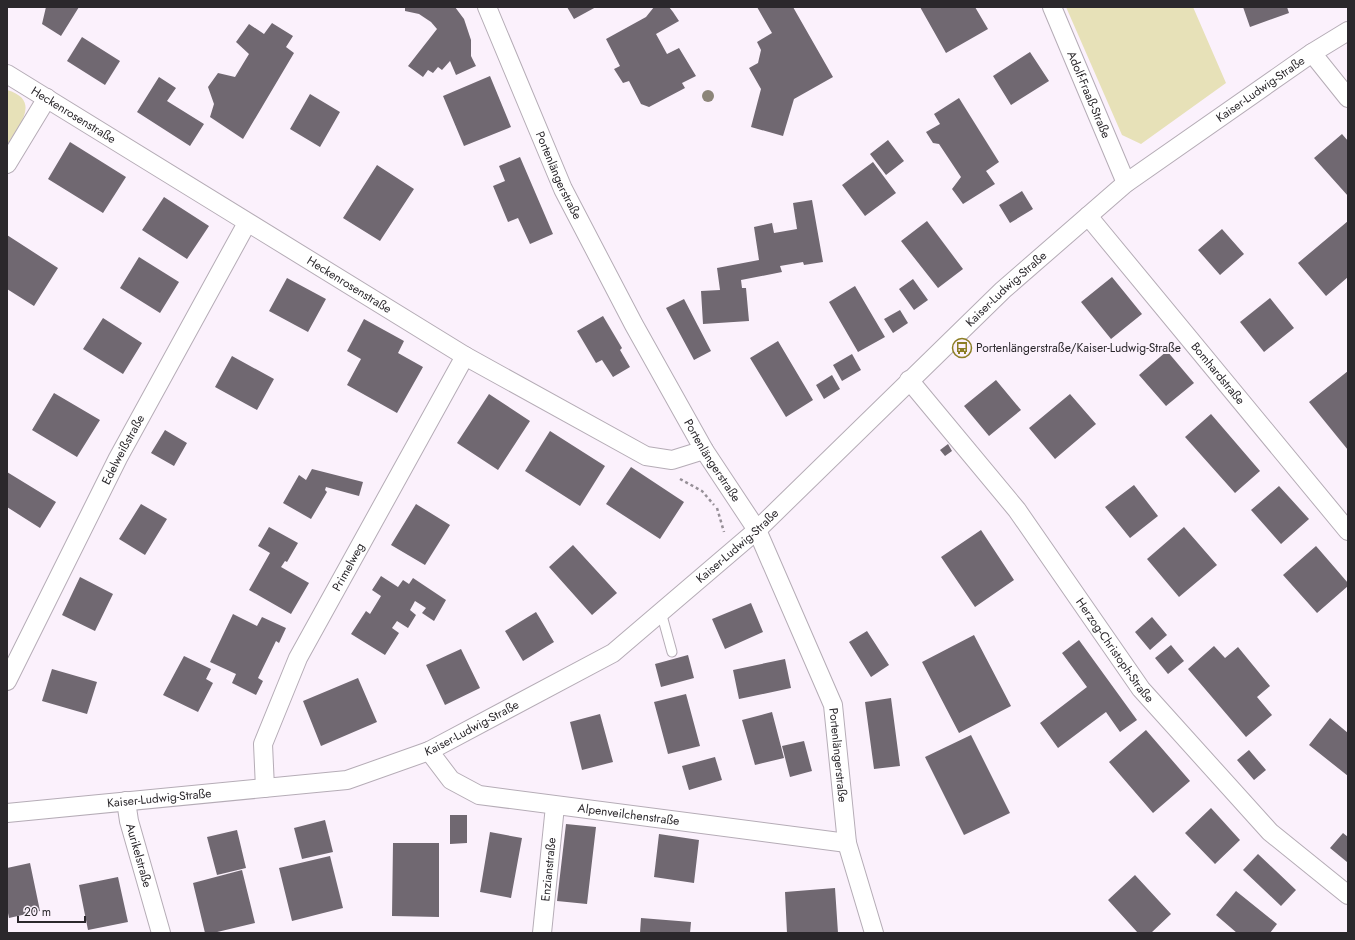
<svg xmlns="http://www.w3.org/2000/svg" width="1355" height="940" viewBox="0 0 1355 940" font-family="Jost,sans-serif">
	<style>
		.green { fill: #e7e1b8 }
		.building { fill: #706871 }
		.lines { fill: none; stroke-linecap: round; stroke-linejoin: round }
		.service-casing { stroke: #b5acb6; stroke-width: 11 }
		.minor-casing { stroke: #b5acb6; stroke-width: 20 }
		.path { stroke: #968f97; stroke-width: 2.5; stroke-dasharray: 3 3; stroke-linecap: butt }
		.service { stroke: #fff; stroke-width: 9 }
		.minor { stroke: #fff; stroke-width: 18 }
		.tree { fill: #8c8579 }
		.labels { text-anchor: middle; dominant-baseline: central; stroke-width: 4; stroke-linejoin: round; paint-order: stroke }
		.street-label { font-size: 12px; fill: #2b282c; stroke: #fbf1fc }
		.poi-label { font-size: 12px; fill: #2b282c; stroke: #fbf1fc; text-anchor: start }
	</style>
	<rect width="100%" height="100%" fill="#fbf1fc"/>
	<!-- green -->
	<path class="green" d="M1066,7H1193L1226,83L1141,144L1122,135Z
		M7,90C42,100 19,126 7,145Z"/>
	<!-- building -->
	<path class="building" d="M46,7H79L61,36L42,24Z
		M405,7H455L464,19L471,40V56L476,66L456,75L450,61L442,70L438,67L433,73L428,70L423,77L408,66L437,29L431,22L419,14L405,11Z
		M567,7H596L574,19Z
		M654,7H669L673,12L679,21L656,34L667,54L679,48L696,76L682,83L685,88L649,107L641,104L629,81L623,83L614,69L620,66L606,39L646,17Z
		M757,7H793L833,77L794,99L783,136L751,127L761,89L749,68L758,63L761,50L757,42L772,33Z
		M920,7H975L988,29L946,53Z
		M1243,7H1287L1289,13L1250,27Z
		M272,23L293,36L286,47L294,53L243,139L210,117L214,104L208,87L218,73L235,77L249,54L236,42L249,24L264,34Z
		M82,37L120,61L105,85L67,61Z
		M1030,52L1049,81L1011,105L993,76Z
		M490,76L511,127L464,146L443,96Z
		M159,77L176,88L167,101L204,124L190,146L137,112Z
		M310,94L340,112L320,147L290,129Z
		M959,98L999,162L986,171L995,184L963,204L952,189L961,177L939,144L933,143L926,132L940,124L934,114Z
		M1342,134L1348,141V196L1314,158Z
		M888,140L904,161L886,175L870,154Z
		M70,142L126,177L103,213L48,179Z
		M520,157L553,234L530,244L518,218L508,222L493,186L505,181L499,166Z
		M873,162L896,193L865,216L842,185Z
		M377,165L414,189L380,241L343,218Z
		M1022,191L1033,209L1010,223L999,205Z
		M164,197L209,226L187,259L142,230Z
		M812,200L823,262L804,265L803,262L780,266L782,272L741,280L742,288H746L749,321L703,324L701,291L720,290L717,268L759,260L754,227L772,223L774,233L797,229L793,203Z
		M927,221L963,269L938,288L901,241Z
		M1348,221V277L1326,296L1298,263Z
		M1222,229L1244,254L1220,275L1198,250Z
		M7,235L58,268L34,306L7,289Z
		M139,257L179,282L160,313L120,288Z
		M1112,277L1142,314L1111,339L1081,302Z
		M287,278L326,299L308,332L269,311Z
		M913,279L928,300L914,310L899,289Z
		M855,286L885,337L858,352L829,302Z
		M1270,298L1294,328L1264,352L1240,322Z
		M684,299L711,351L694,360L666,308Z
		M900,310L908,323L893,333L884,319Z
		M603,316L622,348L620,350L630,367L613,377L602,360L596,363L577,331Z
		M103,318L142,343L123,374L83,349Z
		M364,319L404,341L398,353L423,367L397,413L347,385L361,359L347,351Z
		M778,341L813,400L786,417L750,358Z
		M1167,351L1194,383L1166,406L1139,375Z
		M852,354L861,370L842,381L833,365Z
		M232,356L274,379L257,410L215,387Z
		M1348,371V450L1309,402Z
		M832,375L840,389L824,399L816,385Z
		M996,380L1021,410L989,436L964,406Z
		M54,393L100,420L77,457L32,430Z
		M489,394L530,421L498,470L457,443Z
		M1070,394L1096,424L1055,459L1029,428Z
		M1211,414L1260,471L1235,493L1185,437Z
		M165,430L187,443L174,466L151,453Z
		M550,431L605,466L580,506L525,471Z
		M948,444L952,451L945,456L940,450Z
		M631,467L684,502L660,539L606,504Z
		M312,469L363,482L359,496L326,487L325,490L327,492L311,519L283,503L299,475L306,480Z
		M7,472L56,502L40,528L7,507Z
		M1134,485L1158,516L1130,538L1105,507Z
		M1279,486L1309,519L1281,544L1251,510Z
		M141,504L167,519L145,555L119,539Z
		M416,504L450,525L425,565L391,545Z
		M269,527L298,543L287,562L285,561L281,567L309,583L291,614L249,590L270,553L258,546Z
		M1184,527L1217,565L1179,597L1147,559Z
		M981,530L1014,580L975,607L941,557Z
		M573,545L617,593L592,615L549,567Z
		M1316,546L1348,583V586L1317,613L1283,575Z
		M381,576L398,587L403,580L409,584L413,578L446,600L434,621L422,613L426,608L415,601L410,610L416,615L408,628L397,621L392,628L399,633L385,655L351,634L366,611L370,614L381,596L372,590Z
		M80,577L113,594L95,631L62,615Z
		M751,603L763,632L725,649L712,619Z
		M536,612L554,642L523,661L505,631Z
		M233,614L257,626L262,617L286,628L279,643L276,641L258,678L263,681L256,695L232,683L236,674L210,662Z
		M1152,617L1167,635L1150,650L1135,632Z
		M867,631L889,665L871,677L849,642Z
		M974,635L1011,706L959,733L922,662Z
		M1079,640L1137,720L1120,732L1106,712L1058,748L1040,723L1087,687L1062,653Z
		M1171,645L1184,661L1168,674L1155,658Z
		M1214,646L1225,658L1238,647L1270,686L1257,697L1272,715L1246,737L1188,669Z
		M461,649L480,688L445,705L426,665Z
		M688,655L694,678L661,687L655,664Z
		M184,656L211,669L206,679L213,683L198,712L163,695Z
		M785,659L791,688L739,699L733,670Z
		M52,669L97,682L87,714L42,701Z
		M358,678L377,722L321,746L303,701Z
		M686,694L700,746L668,754L654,702Z
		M891,698L900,766L874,769L865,702Z
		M772,712L784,758L755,765L742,720Z
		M600,714L613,762L582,770L570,722Z
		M1330,718L1348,733V776L1309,745Z
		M1146,730L1190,781L1153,813L1109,762Z
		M971,735L1010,813L964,835L925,757Z
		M804,741L812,771L790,777L782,746Z
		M1249,750L1266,770L1254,780L1237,760Z
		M715,757L722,780L689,790L682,766Z
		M1211,808L1240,840L1215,864L1185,833Z
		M450,815H467V843L450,844Z
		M325,820L333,852L302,859L294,828Z
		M566,824L596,827L587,904L557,901Z
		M237,830L246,868L217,875L207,837Z
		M490,832L522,838L511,898L480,892Z
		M1343,833L1348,837L1347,862L1330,848Z
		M659,834L699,840L694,883L654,877Z
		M393,843H439V917L392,916Z
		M1258,854L1296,890L1281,906L1243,870Z
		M330,856L343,908L292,921L279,868Z
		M30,863L40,911L9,918L7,908V868Z
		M242,870L255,923L213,933H205L193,883Z
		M1135,875L1171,914L1151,933H1138L1108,900Z
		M118,877L128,922L88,930L79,885Z
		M835,888L838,933H787L785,892Z
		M1236,891L1277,924L1270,933H1237L1216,915Z
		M641,918L691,922L690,933H640Z"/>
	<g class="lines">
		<!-- service casing -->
		<g class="service-casing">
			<path id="service" d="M661,612L672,652"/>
		</g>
		<!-- minor casing -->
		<g class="minor-casing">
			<g id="minor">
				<path id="s1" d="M487,7L563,189L634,325L704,450L757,530L833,705L847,843L874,933"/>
				<path id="s2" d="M1052,7L1126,183"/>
				<path d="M1312,53L1348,98"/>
				<path id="s3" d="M7,74L465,356L646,456L672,460L704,450"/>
				<path d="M7,164L47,98"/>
				<path id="s4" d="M1088,216L1348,531"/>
				<path id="s5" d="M909,380L1017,510L1141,689L1270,832L1348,895"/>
				<path id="s6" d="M7,681L118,458L247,223"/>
				<path id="s7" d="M429,751L451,780L479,795L847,843"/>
				<path id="s8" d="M265,788L263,744L298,658L465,356"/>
				<path id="s9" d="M126,801L129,821L161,933"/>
				<path id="s10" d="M7,813L347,780L429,751L613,653L757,530L1003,290L1126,183L1312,53L1348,31"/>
				<path id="s11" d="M542,933L555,806"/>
			</g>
		</g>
		<!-- path -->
		<path class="path" d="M680,479L702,491L714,505
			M717,508L724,532"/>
		<!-- service -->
		<use href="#service" class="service"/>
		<!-- minor -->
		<use href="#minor" class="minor"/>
	</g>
	<!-- trees -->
	<circle class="tree" cx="708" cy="96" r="6"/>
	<!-- icons -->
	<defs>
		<g id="bus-ring" transform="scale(1)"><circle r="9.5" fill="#fbf1fc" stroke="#8c7e24" stroke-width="1.5"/><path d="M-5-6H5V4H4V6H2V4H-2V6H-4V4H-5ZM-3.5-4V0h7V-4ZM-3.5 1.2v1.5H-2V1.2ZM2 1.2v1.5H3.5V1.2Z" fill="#8c7e24"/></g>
	</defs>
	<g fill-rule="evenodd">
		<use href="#bus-ring" x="962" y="348"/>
	</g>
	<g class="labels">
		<!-- street labels -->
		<g class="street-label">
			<text stroke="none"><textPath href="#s10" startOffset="1497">Kaiser-Ludwig-Straße</textPath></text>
			<text stroke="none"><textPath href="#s2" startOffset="95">Adolf-Fraaß-Straße</textPath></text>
			<text stroke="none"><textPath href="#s3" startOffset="78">Heckenrosenstraße</textPath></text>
			<text stroke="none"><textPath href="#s1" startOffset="183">Portenlängerstraße</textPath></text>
			<text stroke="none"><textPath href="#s3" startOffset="402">Heckenrosenstraße</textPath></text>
			<text stroke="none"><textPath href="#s10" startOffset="1173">Kaiser-Ludwig-Straße</textPath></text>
			<text stroke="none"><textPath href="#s4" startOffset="204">Bomhardstraße</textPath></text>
			<text stroke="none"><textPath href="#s6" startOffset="259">Edelweißstraße</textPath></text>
			<text stroke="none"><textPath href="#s1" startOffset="507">Portenlängerstraße</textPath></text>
			<text stroke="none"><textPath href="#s10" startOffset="801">Kaiser-Ludwig-Straße</textPath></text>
			<text stroke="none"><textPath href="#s8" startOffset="241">Primelweg</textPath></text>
			<text stroke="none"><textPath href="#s5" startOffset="340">Herzog-Christoph-Straße</textPath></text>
			<text stroke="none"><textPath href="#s10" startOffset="477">Kaiser-Ludwig-Straße</textPath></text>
			<text stroke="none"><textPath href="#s1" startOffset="831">Portenlängerstraße</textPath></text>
			<text stroke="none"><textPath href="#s10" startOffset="153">Kaiser-Ludwig-Straße</textPath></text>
			<text stroke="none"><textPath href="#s7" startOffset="219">Alpenveilchenstraße</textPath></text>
			<text stroke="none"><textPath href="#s9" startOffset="56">Aurikelstraße</textPath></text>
			<text stroke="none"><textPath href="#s11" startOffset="64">Enzianstraße</textPath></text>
		</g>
		<!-- poi labels -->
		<g class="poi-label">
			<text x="976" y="348">Portenlängerstraße/Kaiser-Ludwig-Straße</text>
		</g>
	</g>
	<!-- border -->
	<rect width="1355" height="940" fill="none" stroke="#2b282c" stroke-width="16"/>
	<!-- scale -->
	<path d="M18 916v6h67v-6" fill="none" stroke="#2b282c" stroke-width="2"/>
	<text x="24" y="916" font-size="12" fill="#2b282c" stroke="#fbf1fc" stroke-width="3" paint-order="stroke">20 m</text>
</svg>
